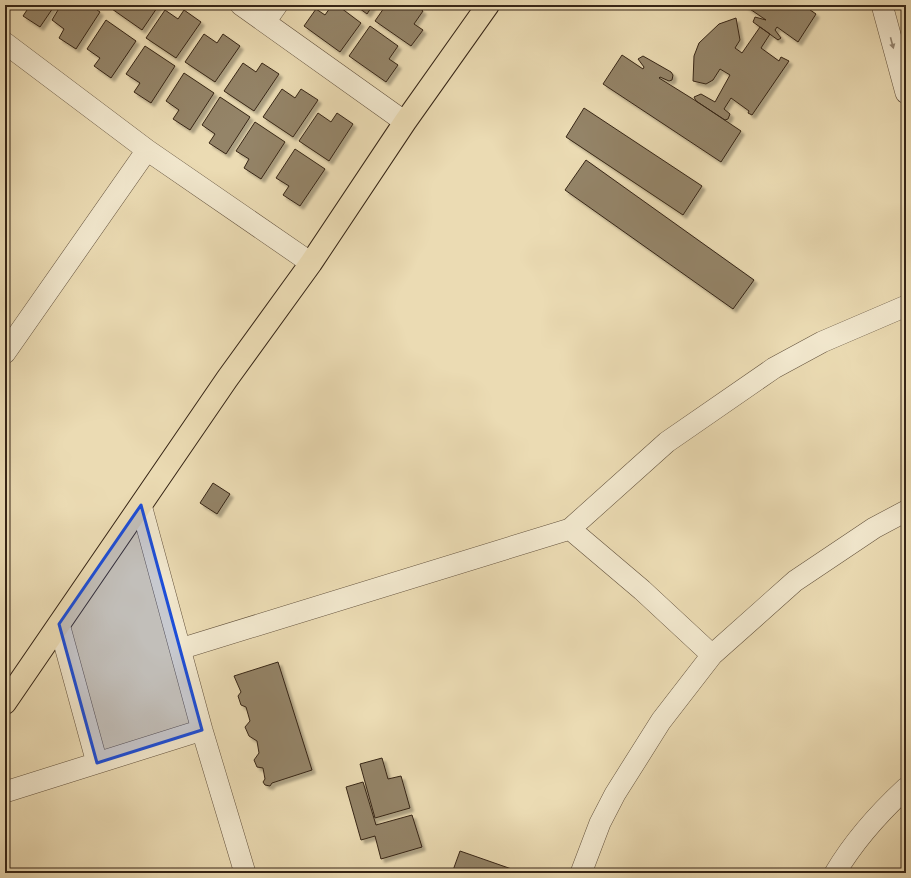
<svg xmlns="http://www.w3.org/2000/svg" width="911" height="878" viewBox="0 0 911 878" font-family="Cardo,serif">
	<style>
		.building { fill: #948468; stroke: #362516; filter: url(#shadow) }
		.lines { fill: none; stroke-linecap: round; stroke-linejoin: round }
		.minor-casing { stroke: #63523d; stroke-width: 22 }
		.major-casing { stroke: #362516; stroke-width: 24 }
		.minor { stroke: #f2e8ce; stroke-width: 21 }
		.major { stroke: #ebdbb3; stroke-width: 22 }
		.oneway { fill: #948672 }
		.marked { fill: #1d4ed8; fill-opacity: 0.2; stroke: #1d4ed8; stroke-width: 3; stroke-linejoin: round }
	</style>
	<defs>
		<filter id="shadow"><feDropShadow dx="3.5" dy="3.5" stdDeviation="1" flood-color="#0004"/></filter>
	</defs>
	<rect width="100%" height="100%" fill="#ebdbb3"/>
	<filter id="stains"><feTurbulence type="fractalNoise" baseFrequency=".005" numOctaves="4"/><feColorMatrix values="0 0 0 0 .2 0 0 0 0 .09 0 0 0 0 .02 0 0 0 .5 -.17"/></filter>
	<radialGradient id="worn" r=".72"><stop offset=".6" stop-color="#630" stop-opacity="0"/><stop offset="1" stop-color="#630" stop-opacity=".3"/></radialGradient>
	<!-- building -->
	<path class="building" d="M26,5H55L40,27L23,16L29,7Z
		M61,5H90L100,12L76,49L59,38L64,29L52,20Z
		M115,5H159L142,30L112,9Z
		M332,5H337L361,23L340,52L304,26L316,9L325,15Z
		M355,5H373L367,14Z
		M386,5H415L423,11L414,24L423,30L411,46L375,21Z
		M744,5H803L816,14L798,42L777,27L775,30L781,38L778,40L753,22L755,17L766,20Z
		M165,10L178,19L184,10L201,22L176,58L146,38Z
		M736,18L740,40L735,48L742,53L760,27L770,34L761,48L779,61L781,57L789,61L752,115L748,113L749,111L731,98L724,109L730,114L728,119L725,120L696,101L694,97L701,94L715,102L730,75L720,69L713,80L706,84L693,81L694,56L699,43L719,24Z
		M106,20L136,41L111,78L94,66L100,58L87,49Z
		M370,26L398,46L389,59L398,65L386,82L349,56Z
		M204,34L217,43L223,34L240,46L215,82L185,62Z
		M145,46L175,66L151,103L134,92L140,83L126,74Z
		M622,55L643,69L644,67L638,59L643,56L671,72L673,75L672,80L669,81L660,77L659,78L696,101L741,131L721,162L603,84Z
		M243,63L256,72L262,63L279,74L254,111L224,91Z
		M184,73L214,93L190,130L173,119L179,110L166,101Z
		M282,89L295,98L301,89L318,100L293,137L263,117Z
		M220,97L250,117L226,154L209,143L215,134L202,125Z
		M584,108L702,186L683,215L566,137Z
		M318,113L331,122L337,113L353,124L329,161L299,141Z
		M255,122L285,142L261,179L244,168L249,159L236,151Z
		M295,149L325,169L300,206L283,195L289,186L276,178Z
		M586,160L754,280L733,309L565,190Z
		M213,483L230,494L217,514L200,503Z
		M278,662L312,770L272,783L270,786L265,785L263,782L265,779L263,768L257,767L254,760L259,753L257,741L249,736L245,727L250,721L246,707L241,705L238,696L241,692L234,676Z
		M382,758L388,779L401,776L410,808L375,818L360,764Z
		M363,782L376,825L412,815L422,847L381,859L375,836L361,840L346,787Z
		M460,851L523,873H452Z"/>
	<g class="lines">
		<!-- minor casing -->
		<g class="minor-casing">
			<path id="minor" d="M241,5L405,122
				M882,5L906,93
				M265,22L277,5
				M5,43L147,150L311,263
				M5,353L147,150
				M141,505L202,730L245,873
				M570,529L642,590L712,655
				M59,624L97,763
				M180,649L570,529L667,442L774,368L822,342L906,306
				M5,792L202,730
				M581,873L600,823L615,794L661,721L712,655L795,581L874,528L906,511
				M835,873C854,841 879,813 906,788"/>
		</g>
		<!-- major casing -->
		<g class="major-casing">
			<path id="major" d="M5,703L227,379L311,263L405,122L488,5"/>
		</g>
		<!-- minor -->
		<use href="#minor" class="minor"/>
		<!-- major -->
		<use href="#major" class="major"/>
	</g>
	<!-- one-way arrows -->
	<defs><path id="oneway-solid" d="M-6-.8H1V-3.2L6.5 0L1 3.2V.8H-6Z"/></defs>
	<use class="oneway" href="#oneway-solid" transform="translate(892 43) rotate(75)"/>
	<!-- marked area -->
	<path class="marked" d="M141,505L202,730L97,763L59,624Z"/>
	<!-- margin -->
	<rect width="911" height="878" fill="none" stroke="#ebdbb3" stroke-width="20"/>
	<rect x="6" y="6" width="899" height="866" fill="none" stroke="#362516" stroke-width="2"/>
	<rect x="10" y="10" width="891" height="858" fill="none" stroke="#362516"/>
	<rect width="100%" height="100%" filter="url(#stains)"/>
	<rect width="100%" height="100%" fill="url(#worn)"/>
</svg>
